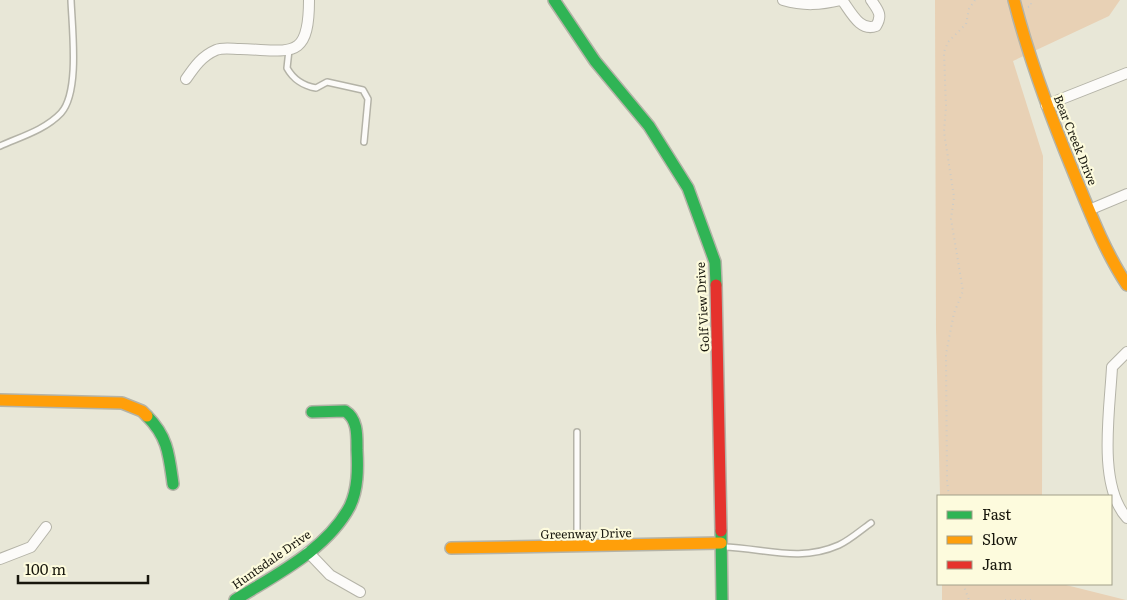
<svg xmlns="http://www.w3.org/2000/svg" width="1127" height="600" viewBox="0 0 1127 600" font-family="Literata,serif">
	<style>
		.green { fill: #e8d1b5 }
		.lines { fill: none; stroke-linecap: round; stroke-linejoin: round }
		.lane-casing { stroke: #b4b3a7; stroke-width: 8 }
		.street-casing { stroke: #b4b3a7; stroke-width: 12 }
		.fast-casing { stroke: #b4b3a7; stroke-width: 14 }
		.slow-casing { stroke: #b4b3a7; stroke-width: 14 }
		.jam-casing { stroke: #b4b3a7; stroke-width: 14 }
		.path { stroke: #cbcbc7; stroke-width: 2; stroke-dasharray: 1 4; stroke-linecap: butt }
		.lane { stroke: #fcfbf9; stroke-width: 5 }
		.street { stroke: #fcfbf9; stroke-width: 10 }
		.fast { stroke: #30b455; stroke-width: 11 }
		.slow { stroke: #ff9f0a; stroke-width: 11 }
		.jam { stroke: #e5322d; stroke-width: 11 }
		.labels { text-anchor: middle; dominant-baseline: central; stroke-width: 4.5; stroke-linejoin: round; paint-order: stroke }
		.street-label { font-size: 12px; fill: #17160c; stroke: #fdfbdd }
	</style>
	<rect width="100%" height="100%" fill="#e8e7d7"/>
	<!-- green -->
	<path class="green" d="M935,0H1120L1109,16L1013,61L1043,156L1042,496H940L936,329Z
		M942,584H1062L1126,600H942Z"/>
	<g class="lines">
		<!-- lane casing -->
		<g class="lane-casing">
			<path id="lane" d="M289,50L287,68C293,79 304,86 316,88L327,82L363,90L368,99L364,142
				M0,146C20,137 45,130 61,113C80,92 72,28 71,0
				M577,432V544
				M723,547C765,548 798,563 839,545C850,540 861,530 871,523"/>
		</g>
		<!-- street casing -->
		<g class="street-casing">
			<path id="street" d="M783,0C804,6 820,5 841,0
				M842,0C851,12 860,32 876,26C883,15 878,10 871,0
				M186,79C195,66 202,56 216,50C223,47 233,49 240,49C290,50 309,62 309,0
				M1046,105L1127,73
				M1089,210L1127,194
				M1127,352L1112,367C1110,409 1097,485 1127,518
				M308,552L330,575L360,592
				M0,559L31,547L46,527"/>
		</g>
		<!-- fast casing -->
		<g class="fast-casing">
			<path id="fast" d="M554,0L595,61L649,126L688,188L715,262L716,285
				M147,416C168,437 169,455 173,484
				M721,531L722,600
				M235,600C275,575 327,550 350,506C358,489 358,469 357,450C357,436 358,419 345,411L312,412"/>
		</g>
		<!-- slow casing -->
		<g class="slow-casing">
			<path id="slow" d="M1014,0C1029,59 1050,115 1073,171C1089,210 1104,250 1127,285
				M0,400L122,403L142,411L147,416
				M451,548L721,543"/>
		</g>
		<!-- jam casing -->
		<g class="jam-casing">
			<path id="jam" d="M716,285L721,531"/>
		</g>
		<!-- path -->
		<path class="path" d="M1028,7L1031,6V0
			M949,496L947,482L946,354L954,313L963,291L951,219L954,197L944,132L946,107L944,52L948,42L966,24L969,9L975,0
			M963,584L969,600
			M1005,600H1032"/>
		<!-- lane -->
		<use href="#lane" class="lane"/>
		<!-- street -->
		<use href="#street" class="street"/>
		<!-- fast -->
		<use href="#fast" class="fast"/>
		<!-- slow -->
		<use href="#slow" class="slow"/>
		<!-- jam -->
		<use href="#jam" class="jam"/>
	</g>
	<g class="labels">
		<!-- street labels -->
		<g class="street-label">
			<text transform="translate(1076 140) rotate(68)">Bear Creek Drive</text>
			<text transform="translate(702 307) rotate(-93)">Golf View Drive</text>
			<text transform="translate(586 533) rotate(-1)">Greenway Drive</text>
			<text transform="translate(271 559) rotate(-35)">Huntsdale Drive</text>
		</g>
	</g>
	<!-- legend -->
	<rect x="937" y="495" width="175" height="90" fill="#fdfbdd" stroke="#a19f89"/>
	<rect x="947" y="511" width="25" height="8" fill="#30b455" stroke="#a19f89"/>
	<text x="982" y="520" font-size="15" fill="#17160c">Fast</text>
	<rect x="947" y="536" width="25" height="8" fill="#ff9f0a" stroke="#a19f89"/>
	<text x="982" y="545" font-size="15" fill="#17160c">Slow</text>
	<rect x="947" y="561" width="25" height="8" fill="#e5322d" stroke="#a19f89"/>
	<text x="982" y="570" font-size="15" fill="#17160c">Jam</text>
	<!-- scale -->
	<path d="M18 575v8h130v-8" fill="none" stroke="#17160c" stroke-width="2.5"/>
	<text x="25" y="575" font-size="15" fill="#17160c" stroke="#fdfbdd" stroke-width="4" paint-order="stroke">100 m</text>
</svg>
